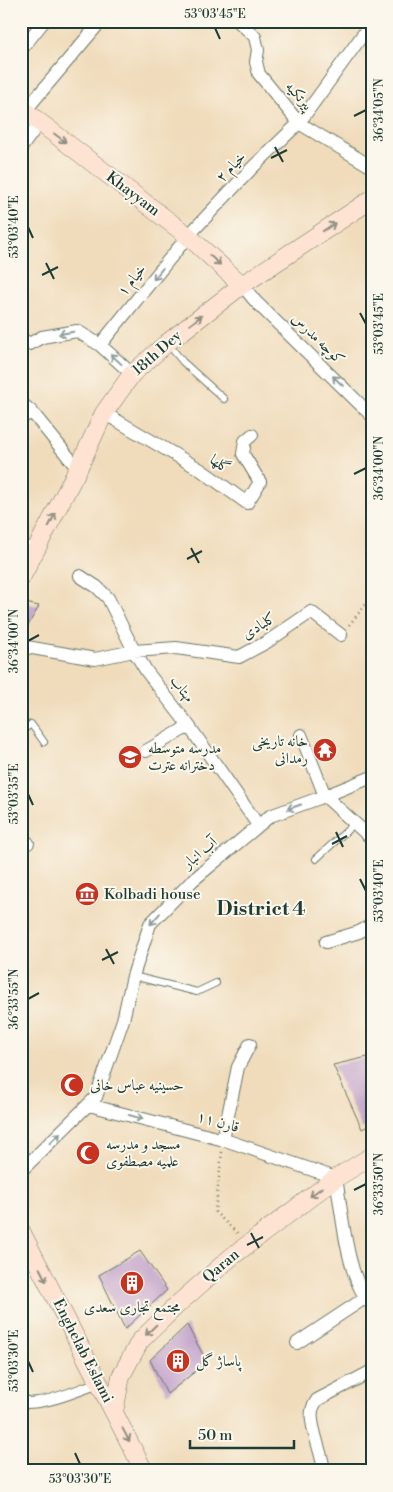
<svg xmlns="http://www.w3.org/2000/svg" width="393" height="1492" viewBox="0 0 393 1492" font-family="'Libre Bodoni',Amiri,serif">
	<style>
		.building { fill: #bf9ec8 }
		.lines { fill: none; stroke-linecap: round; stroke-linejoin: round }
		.service-casing { stroke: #687563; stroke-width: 8 }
		.pedestrian-casing { stroke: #687563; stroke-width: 12 }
		.minor-casing { stroke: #687563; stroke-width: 14 }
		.secondary-casing { stroke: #687563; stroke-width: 19 }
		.path { stroke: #687563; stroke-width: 2.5; stroke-dasharray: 1 4; stroke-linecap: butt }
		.service { stroke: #fff; stroke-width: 6 }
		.pedestrian { stroke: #fff; stroke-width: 10 }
		.minor { stroke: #fff; stroke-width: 12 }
		.secondary { stroke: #fee3d2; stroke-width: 18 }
		.oneway { stroke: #8e9083 }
		.oneway2 { stroke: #8f9e9a }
		.ticks { fill: none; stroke: #1f3d34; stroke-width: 2 }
		.labels { text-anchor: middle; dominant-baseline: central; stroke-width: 4; stroke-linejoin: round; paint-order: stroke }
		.street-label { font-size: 15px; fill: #1f3d34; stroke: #fbf7ec }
		.poi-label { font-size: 15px; fill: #1f3d34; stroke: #fbf7ec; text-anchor: start }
		.district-label { font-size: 20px; font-weight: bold; fill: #1f3d34; stroke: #fbf7ec }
		.neatline { fill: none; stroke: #1f3d34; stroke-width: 2 }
		.ticks-label { font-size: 12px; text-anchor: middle; fill: #1f3d34 }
	</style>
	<rect width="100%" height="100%" fill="#fbf7ec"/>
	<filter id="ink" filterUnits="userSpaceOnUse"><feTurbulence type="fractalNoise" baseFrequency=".02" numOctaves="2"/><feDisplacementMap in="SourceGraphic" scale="10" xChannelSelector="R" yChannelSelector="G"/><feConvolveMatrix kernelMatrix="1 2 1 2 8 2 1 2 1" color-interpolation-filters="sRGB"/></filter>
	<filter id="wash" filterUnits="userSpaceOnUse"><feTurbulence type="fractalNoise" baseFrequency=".0096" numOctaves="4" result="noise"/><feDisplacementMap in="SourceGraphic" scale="20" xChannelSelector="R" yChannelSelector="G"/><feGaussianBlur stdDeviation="1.12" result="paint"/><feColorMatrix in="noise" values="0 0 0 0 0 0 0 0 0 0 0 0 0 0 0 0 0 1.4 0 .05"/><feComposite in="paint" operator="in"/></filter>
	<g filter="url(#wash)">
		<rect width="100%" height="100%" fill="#f0dcbb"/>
		<g id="blocks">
			<!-- building -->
			<path class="building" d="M21,602L39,606L21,638Z
				M372,1056V1124L362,1129L333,1065Z
				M140,1251L167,1290L125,1329L99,1275Z
				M187,1325L207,1362L167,1394L150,1360Z"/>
		</g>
	</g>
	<g filter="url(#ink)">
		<use href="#blocks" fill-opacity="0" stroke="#687563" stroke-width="1"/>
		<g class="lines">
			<!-- service casing -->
			<g class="service-casing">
				<path id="service" d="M168,344L183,362L224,399
					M21,540L35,549
					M21,732L31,724L44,742
					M316,859L355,823
					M133,976L197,992L216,983"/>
			</g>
			<!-- pedestrian casing -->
			<g class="pedestrian-casing">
				<path id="pedestrian" d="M21,1398L28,1403C52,1402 76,1391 99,1383"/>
			</g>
			<!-- minor casing -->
			<g class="minor-casing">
				<path id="minor" d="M238,21L249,31L255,37L258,50L256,62L259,74L299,123L372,167
					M21,50L44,21
					M25,111L101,21
					M21,148L39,123
					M242,285L256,302L372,416
					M21,338L29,344L42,337L77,331L100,345L132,374
					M100,345L188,236L253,167L299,123L372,22
					M21,403L32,412L21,418
					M32,412L78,469
					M104,413L201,470L247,503L260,482L243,454L245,441L252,435
					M80,576L97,587L108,598L134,651L147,672L189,726L258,825
					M21,646L95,659L134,651L176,648L239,657L267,642L311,612L341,635
					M301,735L325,796L372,839
					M146,751L189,726
					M21,837L28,843
					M326,942L359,932L372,925
					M89,1105L228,1141L336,1178C342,1212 347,1279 370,1303H372
					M223,1140L238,1067L250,1044
					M21,1171L96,1097L123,1020L133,976L150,924L192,881L270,816L325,796L372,777
					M297,1343L365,1298
					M319,1471L323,1465C321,1451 309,1423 312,1411C312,1407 315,1404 317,1400L372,1371"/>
			</g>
			<!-- secondary casing -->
			<g class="secondary-casing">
				<path id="secondary" d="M21,108L188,236L242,285
					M21,578L78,469L104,413L132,374L167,343L242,285L372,199
					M21,1231L144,1471
					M114,1412L121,1376L140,1341L178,1304L230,1258L336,1178L372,1156"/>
			</g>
			<!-- path -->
			<path class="path" d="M349,625L372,597
				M222,1152L215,1212L238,1234"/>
			<!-- service -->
			<use href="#service" class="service"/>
			<!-- pedestrian -->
			<use href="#pedestrian" class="pedestrian"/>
			<!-- minor -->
			<use href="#minor" class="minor"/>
			<!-- secondary -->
			<use href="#secondary" class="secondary"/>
		</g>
		<!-- one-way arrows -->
		<defs><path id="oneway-shaft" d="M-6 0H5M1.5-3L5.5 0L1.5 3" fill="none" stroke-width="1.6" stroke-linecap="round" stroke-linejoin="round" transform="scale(1.25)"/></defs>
		<g class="oneway">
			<use href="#oneway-shaft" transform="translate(60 138) rotate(37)"/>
			<use href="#oneway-shaft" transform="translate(329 227) rotate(-33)"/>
			<use href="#oneway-shaft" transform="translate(215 260) rotate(42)"/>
			<use href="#oneway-shaft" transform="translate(196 320) rotate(-38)"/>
			<use href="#oneway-shaft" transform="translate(52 520) rotate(-63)"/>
			<use href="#oneway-shaft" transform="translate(316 1192) rotate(143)"/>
			<use href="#oneway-shaft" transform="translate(43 1275) rotate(63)"/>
			<use href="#oneway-shaft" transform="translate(151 1330) rotate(136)"/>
			<use href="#oneway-shaft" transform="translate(126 1435) rotate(62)"/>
		</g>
		<g class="oneway2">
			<use href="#oneway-shaft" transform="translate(158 274) rotate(129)"/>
			<use href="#oneway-shaft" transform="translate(66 333) rotate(170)"/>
			<use href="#oneway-shaft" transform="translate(116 359) rotate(-137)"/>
			<use href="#oneway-shaft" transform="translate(338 381) rotate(-136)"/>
			<use href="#oneway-shaft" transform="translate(294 807) rotate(161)"/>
			<use href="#oneway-shaft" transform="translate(155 919) rotate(131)"/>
			<use href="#oneway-shaft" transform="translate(136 1117) rotate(15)"/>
			<use href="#oneway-shaft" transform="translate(55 1138) rotate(-44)"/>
		</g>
	</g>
	<!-- ticks -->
	<path class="ticks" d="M215,28L220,39M354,116L366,110M275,147L283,162M271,158L287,150M28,227L33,238M46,263L54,279M42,275L58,267M360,313L366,324M354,474L366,468M191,548L199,563M187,559L202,551M28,641L39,635M28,794L33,805M336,832L343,847M332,844L347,836M360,879L366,891M106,949L114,964M102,960L118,952M28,999L39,993M354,1190L366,1184M251,1233L259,1248M247,1245L263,1237M28,1361L33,1372M75,1453L80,1464"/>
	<!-- icons -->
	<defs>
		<g id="temple-disc" transform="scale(1.25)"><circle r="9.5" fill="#c8321e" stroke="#fbf7ec"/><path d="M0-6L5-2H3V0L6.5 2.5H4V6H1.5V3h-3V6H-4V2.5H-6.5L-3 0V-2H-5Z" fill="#fff"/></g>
		<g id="school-disc" transform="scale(1.25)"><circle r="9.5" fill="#c8321e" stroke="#fbf7ec"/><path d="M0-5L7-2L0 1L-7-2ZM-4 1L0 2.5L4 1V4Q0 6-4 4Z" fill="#fff"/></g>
		<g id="museum-disc" transform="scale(1.25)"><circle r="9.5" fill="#c8321e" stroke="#fbf7ec"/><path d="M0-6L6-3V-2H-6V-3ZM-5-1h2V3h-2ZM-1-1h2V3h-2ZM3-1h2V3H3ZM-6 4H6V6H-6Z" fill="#fff"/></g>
		<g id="mosque-disc" transform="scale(1.25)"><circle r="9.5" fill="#c8321e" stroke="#fbf7ec"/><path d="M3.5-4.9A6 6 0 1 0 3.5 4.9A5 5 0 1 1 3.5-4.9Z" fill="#fff"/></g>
		<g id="building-disc" transform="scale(1.25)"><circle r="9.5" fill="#c8321e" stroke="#fbf7ec"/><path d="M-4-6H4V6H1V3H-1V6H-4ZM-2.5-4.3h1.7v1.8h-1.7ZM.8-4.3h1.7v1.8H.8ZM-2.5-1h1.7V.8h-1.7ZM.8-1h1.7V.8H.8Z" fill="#fff"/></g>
	</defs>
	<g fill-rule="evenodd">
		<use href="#temple-disc" x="325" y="750"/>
		<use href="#school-disc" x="130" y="757"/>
		<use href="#museum-disc" x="87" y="894"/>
		<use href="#mosque-disc" x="72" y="1085"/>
		<use href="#mosque-disc" x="88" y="1153"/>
		<use href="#building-disc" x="132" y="1283"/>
		<use href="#building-disc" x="178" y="1361"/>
	</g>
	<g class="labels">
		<!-- street labels -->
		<g class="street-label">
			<text transform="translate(299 96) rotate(49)">پیرتکیه</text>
			<text transform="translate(231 167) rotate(-46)">خیام ۲</text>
			<text transform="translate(133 194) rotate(37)">Khayyam</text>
			<text transform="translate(132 280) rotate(-51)">خیام ۱</text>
			<text transform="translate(318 339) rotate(44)">کوچه مدرس</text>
			<text transform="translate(157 353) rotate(-41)">18th Dey</text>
			<text transform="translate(220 464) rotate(35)">گلها</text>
			<text transform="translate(259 626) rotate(-32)">کلبادی</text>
			<text transform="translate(182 689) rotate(52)">مهتاب</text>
			<text transform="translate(200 853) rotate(-40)">آب انبار</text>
			<text transform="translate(218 1122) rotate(16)">قارن ۱۱</text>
			<text transform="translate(221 1266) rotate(-40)">Qaran</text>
			<text transform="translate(83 1351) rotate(63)">Enghelab Eslami</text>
		</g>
		<!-- poi labels -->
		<g class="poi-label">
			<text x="308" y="741" text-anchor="end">خانه تاریخی<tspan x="308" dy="17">رمدانی</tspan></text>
			<text x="148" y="748">مدرسه متوسطه<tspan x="148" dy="17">دخترانه عترت</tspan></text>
			<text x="104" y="894">Kolbadi house</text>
			<text x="90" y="1085">حسینیه عباس خانی</text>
			<text x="106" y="1144">مسجد و مدرسه<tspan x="106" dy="17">علمیه مصطفوی</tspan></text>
			<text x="132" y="1307" text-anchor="middle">مجتمع تجاری سعدی</text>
			<text x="196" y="1361">پاساژ گل</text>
		</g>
		<!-- district labels -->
		<g class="district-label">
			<text x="261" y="909">District 4</text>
		</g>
	</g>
	<!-- margin -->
	<rect width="393" height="1492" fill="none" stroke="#fbf7ec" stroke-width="55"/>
	<!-- scale -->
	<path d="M190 1440v8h104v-8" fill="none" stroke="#1f3d34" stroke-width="2.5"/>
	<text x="198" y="1440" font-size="15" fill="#1f3d34" stroke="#fbf7ec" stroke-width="4" paint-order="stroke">50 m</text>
	<rect x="28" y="28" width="338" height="1436" class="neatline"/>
	<g class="ticks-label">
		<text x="215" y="18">53°03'45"E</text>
		<text transform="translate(379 110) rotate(-90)" y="4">36°34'05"N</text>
		<text transform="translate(14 227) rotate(-90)" y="4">53°03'40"E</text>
		<text transform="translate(379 324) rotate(-90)" y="4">53°03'45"E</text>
		<text transform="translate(379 468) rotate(-90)" y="4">36°34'00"N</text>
		<text transform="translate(14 641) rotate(-90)" y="4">36°34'00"N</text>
		<text transform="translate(14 794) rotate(-90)" y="4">53°03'35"E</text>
		<text transform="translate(379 891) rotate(-90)" y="4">53°03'40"E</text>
		<text transform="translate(14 999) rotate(-90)" y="4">36°33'55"N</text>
		<text transform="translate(379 1184) rotate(-90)" y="4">36°33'50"N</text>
		<text transform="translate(14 1361) rotate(-90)" y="4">53°03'30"E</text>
		<text x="80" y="1483">53°03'30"E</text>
	</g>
</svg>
